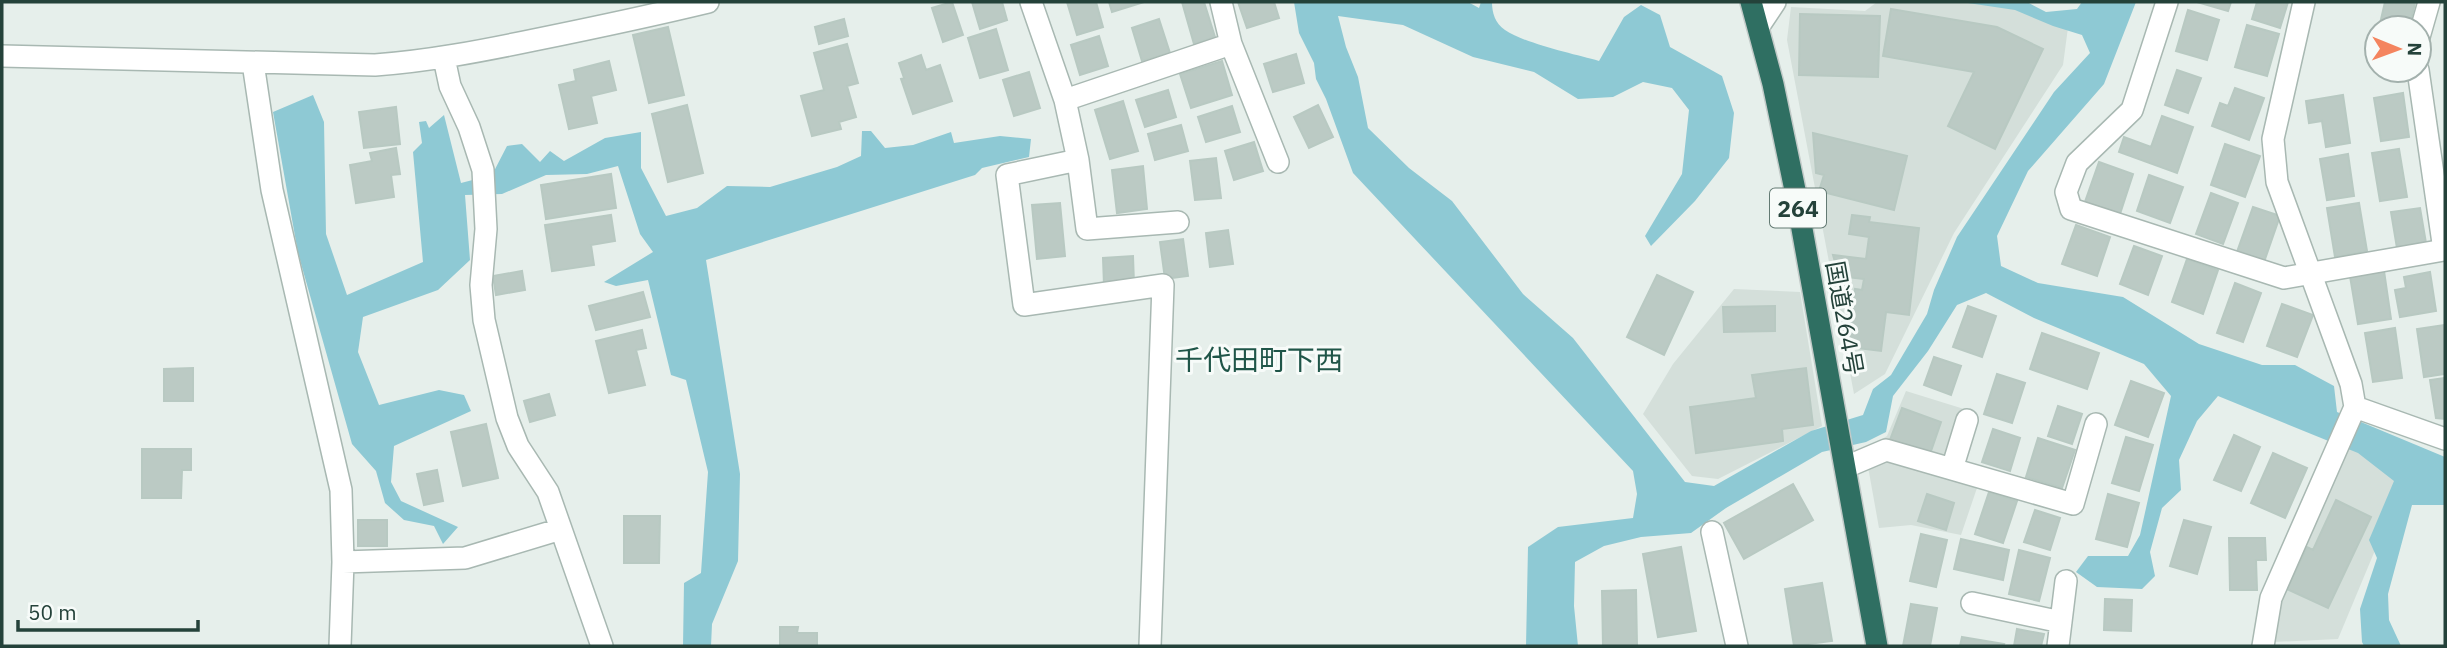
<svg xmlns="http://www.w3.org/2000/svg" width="2447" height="648" viewBox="0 0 2447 648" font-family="'IBM Plex Sans','Noto Sans JP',sans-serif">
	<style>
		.built { fill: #d4dfda }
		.water { fill: #8ec9d4 }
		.building { fill: #bbcac4; stroke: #b8c9c2; stroke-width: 2 }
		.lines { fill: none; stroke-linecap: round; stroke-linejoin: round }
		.street-casing { stroke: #a8b8b2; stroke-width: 24 }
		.highway-casing { stroke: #c2cac8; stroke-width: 24 }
		.street { stroke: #fff; stroke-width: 21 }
		.highway { stroke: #2f6f62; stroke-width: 21 }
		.labels { text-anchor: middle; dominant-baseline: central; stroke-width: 6; stroke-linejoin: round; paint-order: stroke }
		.shield { fill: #f7fbf9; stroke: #637a73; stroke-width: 2 }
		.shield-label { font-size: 23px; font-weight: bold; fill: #24423a }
		.street-label { font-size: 24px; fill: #24423a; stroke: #f7fbf9 }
		.quarter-label { font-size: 28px; fill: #1f5548; stroke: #f7fbf9 }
	</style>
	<rect width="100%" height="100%" fill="#e6efeb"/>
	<!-- built -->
	<path class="built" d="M1877,2H1986L2069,20L2063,65L1954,233L1885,374L1854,394L1787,40L1791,7L1865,11Z
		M1734,289L1800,292L1822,426L1718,479L1692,476L1643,414L1673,364Z
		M1906,391L1964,409L1943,475L1978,485L1961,535L1911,525L1879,528L1865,450L1887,436Z
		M2350,444L2406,476L2338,639L2273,642L2280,600Z"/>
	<!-- water -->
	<path class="water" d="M1294,2H1468L1479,8L1481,2H1492C1492,13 1495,23 1505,30C1526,44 1574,54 1599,61L1624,17L1641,5L1660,15L1670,47L1722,76L1734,113L1729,158L1695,201L1651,246L1645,236L1682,174L1689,110L1672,88L1643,82L1613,97L1578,99L1534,72L1473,57L1403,25L1338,16L1346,47L1358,77L1368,128L1409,168L1452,201L1523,294L1573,338L1685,482L1714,486L1811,431L1863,415L1873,389L1891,375L1927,314L1934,290L1957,237L2054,92L2090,53L2082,35L2053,26L2015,10L1961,2H2027L2046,12L2077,9L2082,2H2136L2104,84L2028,171L1997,236L2001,266L2038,283L2123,297L2199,344L2262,365H2295L2334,386L2337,412L2445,457V505H2412L2388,594L2389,620L2401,646H2364L2362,642L2360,609L2377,558L2369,540L2394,481L2358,453L2218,396L2197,421L2179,460L2181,490L2162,508L2150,552L2155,576L2142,589L2097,587L2076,572L2088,556H2128L2140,535L2171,396L2144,364L2034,318L1986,293L1957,305L1928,351L1893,396L1886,432L1866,442L1822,452L1726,508L1691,533L1641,537L1604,546L1575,562L1574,606L1578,646H1526L1528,547L1558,527L1633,518L1637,494L1633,471L1353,173L1326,99L1316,79L1314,63L1299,33Z
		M313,95L324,122L326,234L347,295L423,262L413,152L422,143L419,122L426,121L429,128L444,115L461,183L492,175L507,146L522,144L540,162L550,151L564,161L605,138L641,132V168L666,216L697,208L727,186L770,187L837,167L861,156L862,131H871L885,148L913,145L951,132L954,143L1000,136L1031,139L1029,157L982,168L975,175L706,260L740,474L738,561L712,624L711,646H683L684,583L701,573L708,472L686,380L671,375L648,280L616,286L604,282L653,252L640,234L618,166L587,174L546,175L502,194L465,195L470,260L438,290L363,317L358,352L379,405L439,390L464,395L471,411L394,446L391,482L401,501L458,527L443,544L434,526L404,520L385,503L376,471L352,444L298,253L273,112Z"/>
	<!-- building -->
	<path class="building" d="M952,2L963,35L943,42L932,8Z
		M972,2H1002L1007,20L980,29Z
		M1067,2H1096L1103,27L1077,35Z
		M1109,2H1144L1112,12Z
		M1182,2H1204L1215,37L1194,44Z
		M1238,2H1274L1279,18L1247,28Z
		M2197,2H2231L2228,11Z
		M2257,2H2288L2280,28L2252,19Z
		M2385,2L2415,3L2409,28H2379Z
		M1891,9L1997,27L2043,49L1995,149L1948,126L1974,72L1883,56Z
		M2188,10L2219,20L2207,60L2176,51Z
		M1800,14L1880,16L1878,77L1799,75Z
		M844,19L848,36L819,44L815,27Z
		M1159,19L1170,53L1142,61L1132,28Z
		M2247,25L2279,34L2267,76L2235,67Z
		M668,27L684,95L649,103L633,35Z
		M996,29L1008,70L980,78L968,38Z
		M2377,35V56L2372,55Z
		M1099,36L1108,66L1080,75L1071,45Z
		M847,44L858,83L847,86L856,117L839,122L841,129L812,136L801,96L824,90L814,53Z
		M1296,54L1304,83L1273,92L1264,64Z
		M921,55L926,70L940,65L952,101L913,114L901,79L904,78L899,63Z
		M609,61L616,90L591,96L597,123L569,129L559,85L576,81L574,70Z
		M1222,61L1232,95L1191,108L1180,74Z
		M2177,70L2201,78L2188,113L2165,105Z
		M1029,72L1040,108L1014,116L1003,80Z
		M2235,88L2264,98L2249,140L2212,126L2220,103L2228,106Z
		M1168,90L1176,117L1145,127L1136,100Z
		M2403,93L2409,137L2381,141L2374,98Z
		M2343,95L2350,143L2326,147L2322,121L2309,123L2306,101Z
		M1123,101L1138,151L1110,159L1095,110Z
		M687,105L703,173L668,182L652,114Z
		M1318,105L1333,137L1309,148L1294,117Z
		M1232,106L1240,132L1206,142L1198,117Z
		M396,107L400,144L364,148L359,112Z
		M2162,116L2193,127L2177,173L2119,152L2124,137L2151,147Z
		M1181,125L1188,151L1155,160L1148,134Z
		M1813,133L1907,156L1894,210L1819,191L1824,175L1816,173Z
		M1254,142L1263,171L1234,180L1225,151Z
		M2225,144L2260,156L2245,197L2211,185Z
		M396,148L400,174L391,175L394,197L356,203L350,165L372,161L370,153Z
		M2399,149L2407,197L2380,201L2372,153Z
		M2348,154L2354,196L2327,200L2320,159Z
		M1216,158L1221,198L1195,200L1190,161Z
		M2099,162L2133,174L2120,214L2085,202Z
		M1143,166L1147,209L1117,213L1112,170Z
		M611,174L616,208L546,219L541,185Z
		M2149,175L2183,187L2170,223L2137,211Z
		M2211,193L2238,203L2223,244L2196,234Z
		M1060,203L1065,256L1037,259L1032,205Z
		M2359,203L2367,251L2335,257L2327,208Z
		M2253,207L2280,216L2264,262L2237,252Z
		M2420,208L2426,243L2397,248L2391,212Z
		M611,215L615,241L591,245L594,265L552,271L545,225Z
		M1852,215L1870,217L1869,222L1919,228L1909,315L1886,312L1881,351L1848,347L1855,289L1862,290L1864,279L1839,276L1833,255L1866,259L1869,237L1849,234Z
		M2076,225L2110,237L2097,276L2062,264Z
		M1228,230L1233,264L1210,267L1206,233Z
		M1183,239L1188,276L1165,279L1160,242Z
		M2134,246L2162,256L2148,295L2120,284Z
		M1133,256L1134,284L1104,285L1103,258Z
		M2187,259L2218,270L2203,314L2172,302Z
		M522,271L525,290L496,295L493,276Z
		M2384,271L2391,319L2358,324L2350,276Z
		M2430,272L2436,311L2400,317L2395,290L2406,288L2404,277Z
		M1657,275L1693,292L1664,355L1627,337Z
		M2235,283L2261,293L2243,342L2217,333Z
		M643,292L650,317L596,330L589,306Z
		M2282,304L2313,315L2297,357L2267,346Z
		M1775,306V331L1724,332L1723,307Z
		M1968,306L1996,316L1982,357L1953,347Z
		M2445,325V374L2424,377L2417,329Z
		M2395,328L2402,378L2373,382L2365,333Z
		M642,330L646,348L636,350L645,385L609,393L596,341Z
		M2042,333L2099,353L2087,389L2030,369Z
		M1934,357L1961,366L1951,395L1924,385Z
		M193,368V401H164V369Z
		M1806,368L1813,425L1782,429L1783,441L1696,453L1690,407L1756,398L1752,375Z
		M1997,374L2025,383L2012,423L1984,414Z
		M2445,378V419L2436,418L2430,380Z
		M2131,381L2164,393L2148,437L2115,425Z
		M549,394L555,415L530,422L524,401Z
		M2058,406L2082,414L2072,444L2048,436Z
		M1902,408L1941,422L1930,454L1890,440Z
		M486,424L498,478L463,486L451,432Z
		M1993,429L2020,438L2010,471L1982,462Z
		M2234,435L2260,447L2241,491L2214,480Z
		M2126,437L2153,445L2139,491L2112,483Z
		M2038,438L2075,450L2062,488L2026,477Z
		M142,449H191V470H182L181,498H142Z
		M2273,453L2307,468L2285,518L2251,503Z
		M437,470L443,501L424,505L417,474Z
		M1793,484L1813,520L1744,559L1724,523Z
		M1989,492L2017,501L2003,543L1975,534Z
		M1927,494L1954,503L1946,530L1918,521Z
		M2108,494L2139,503L2127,547L2096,539Z
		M2336,500L2371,517L2328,608L2287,589L2307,547L2313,550Z
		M2035,510L2060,518L2050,550L2024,542Z
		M624,516H660L659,563H624Z
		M358,520H387V546H358Z
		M2184,520L2211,527L2197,574L2170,566Z
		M1921,534L1947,540L1936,587L1910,581Z
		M2229,538H2265L2266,560H2256L2257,590H2230Z
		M1961,539L2009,550L2003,580L1954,569Z
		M1681,547L1696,631L1658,637L1643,554Z
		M2019,550L2050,558L2039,601L2009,594Z
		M1822,583L1832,641L1794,646L1785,589Z
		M1636,590L1637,646H1603L1602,591Z
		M2105,599L2132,600L2131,631L2104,630Z
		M1911,604L1937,608L1930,646H1903Z
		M780,627H798L797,633H817V646H780Z
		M2017,629L2044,634L2041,646H2014Z
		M1962,637L2004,644L2003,646H1960Z"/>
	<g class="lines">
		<!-- street casing -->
		<g class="street-casing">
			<path id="street" d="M1031,2L1065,100L1078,160L1087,229L1178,222
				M1221,2L1231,44L1278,162
				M2167,2L2132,110L2077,163L2066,192L2071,209L2284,278L2444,250L2418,70
				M1759,26L1775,2
				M2419,37L2429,2
				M2,56L375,65C429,61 481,51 534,40C593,28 650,16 708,2
				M444,58L450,86L469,127L483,170L486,229L481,285L484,320L507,418L518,446L548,492L602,646
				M253,63L272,190L341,490L343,562
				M1065,100L1231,44
				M1078,160L1007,175L1024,305L1163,285L1150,646
				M2355,407L2445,439
				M1846,467L1886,450L2073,504L2096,424
				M1952,469L1967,420
				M1712,532L1737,646
				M1972,603L2061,622
				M340,646L343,562L465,558L561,529
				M2058,646L2066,581
				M2263,646L2271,598L2355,407L2351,384L2277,182L2273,139L2304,2"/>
		</g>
		<!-- highway casing -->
		<g class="highway-casing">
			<path id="highway" d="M1751,2L1773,84L1795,190L1877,646"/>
		</g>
		<!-- street -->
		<use href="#street" class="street"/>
		<!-- highway -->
		<use href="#highway" class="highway"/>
	</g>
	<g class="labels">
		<!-- shield labels -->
		<rect class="shield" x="1770" y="188.5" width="56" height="39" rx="5"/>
		<g class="shield-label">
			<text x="1798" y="208">264</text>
		</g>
		<!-- street labels -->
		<g class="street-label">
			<text transform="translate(1845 318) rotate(80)">国道264号</text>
		</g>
		<!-- quarter labels -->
		<g class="quarter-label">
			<text x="1259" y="359">千代田町下西</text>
		</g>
	</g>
	<!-- border -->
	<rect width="2447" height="648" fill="none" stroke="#24423a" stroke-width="7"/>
	<!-- north arrow -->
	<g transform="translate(2398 49) rotate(91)"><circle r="33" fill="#f7fbf9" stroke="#a3b1ad" stroke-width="2"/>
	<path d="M0-5L12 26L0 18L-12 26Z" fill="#f4845f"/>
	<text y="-10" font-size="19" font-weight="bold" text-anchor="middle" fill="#24423a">N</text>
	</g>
	<!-- scale -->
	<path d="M18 620v10h180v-10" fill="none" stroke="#24423a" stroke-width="3.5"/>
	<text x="28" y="620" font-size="21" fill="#24423a" stroke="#f7fbf9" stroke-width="5" paint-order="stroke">50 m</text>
</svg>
